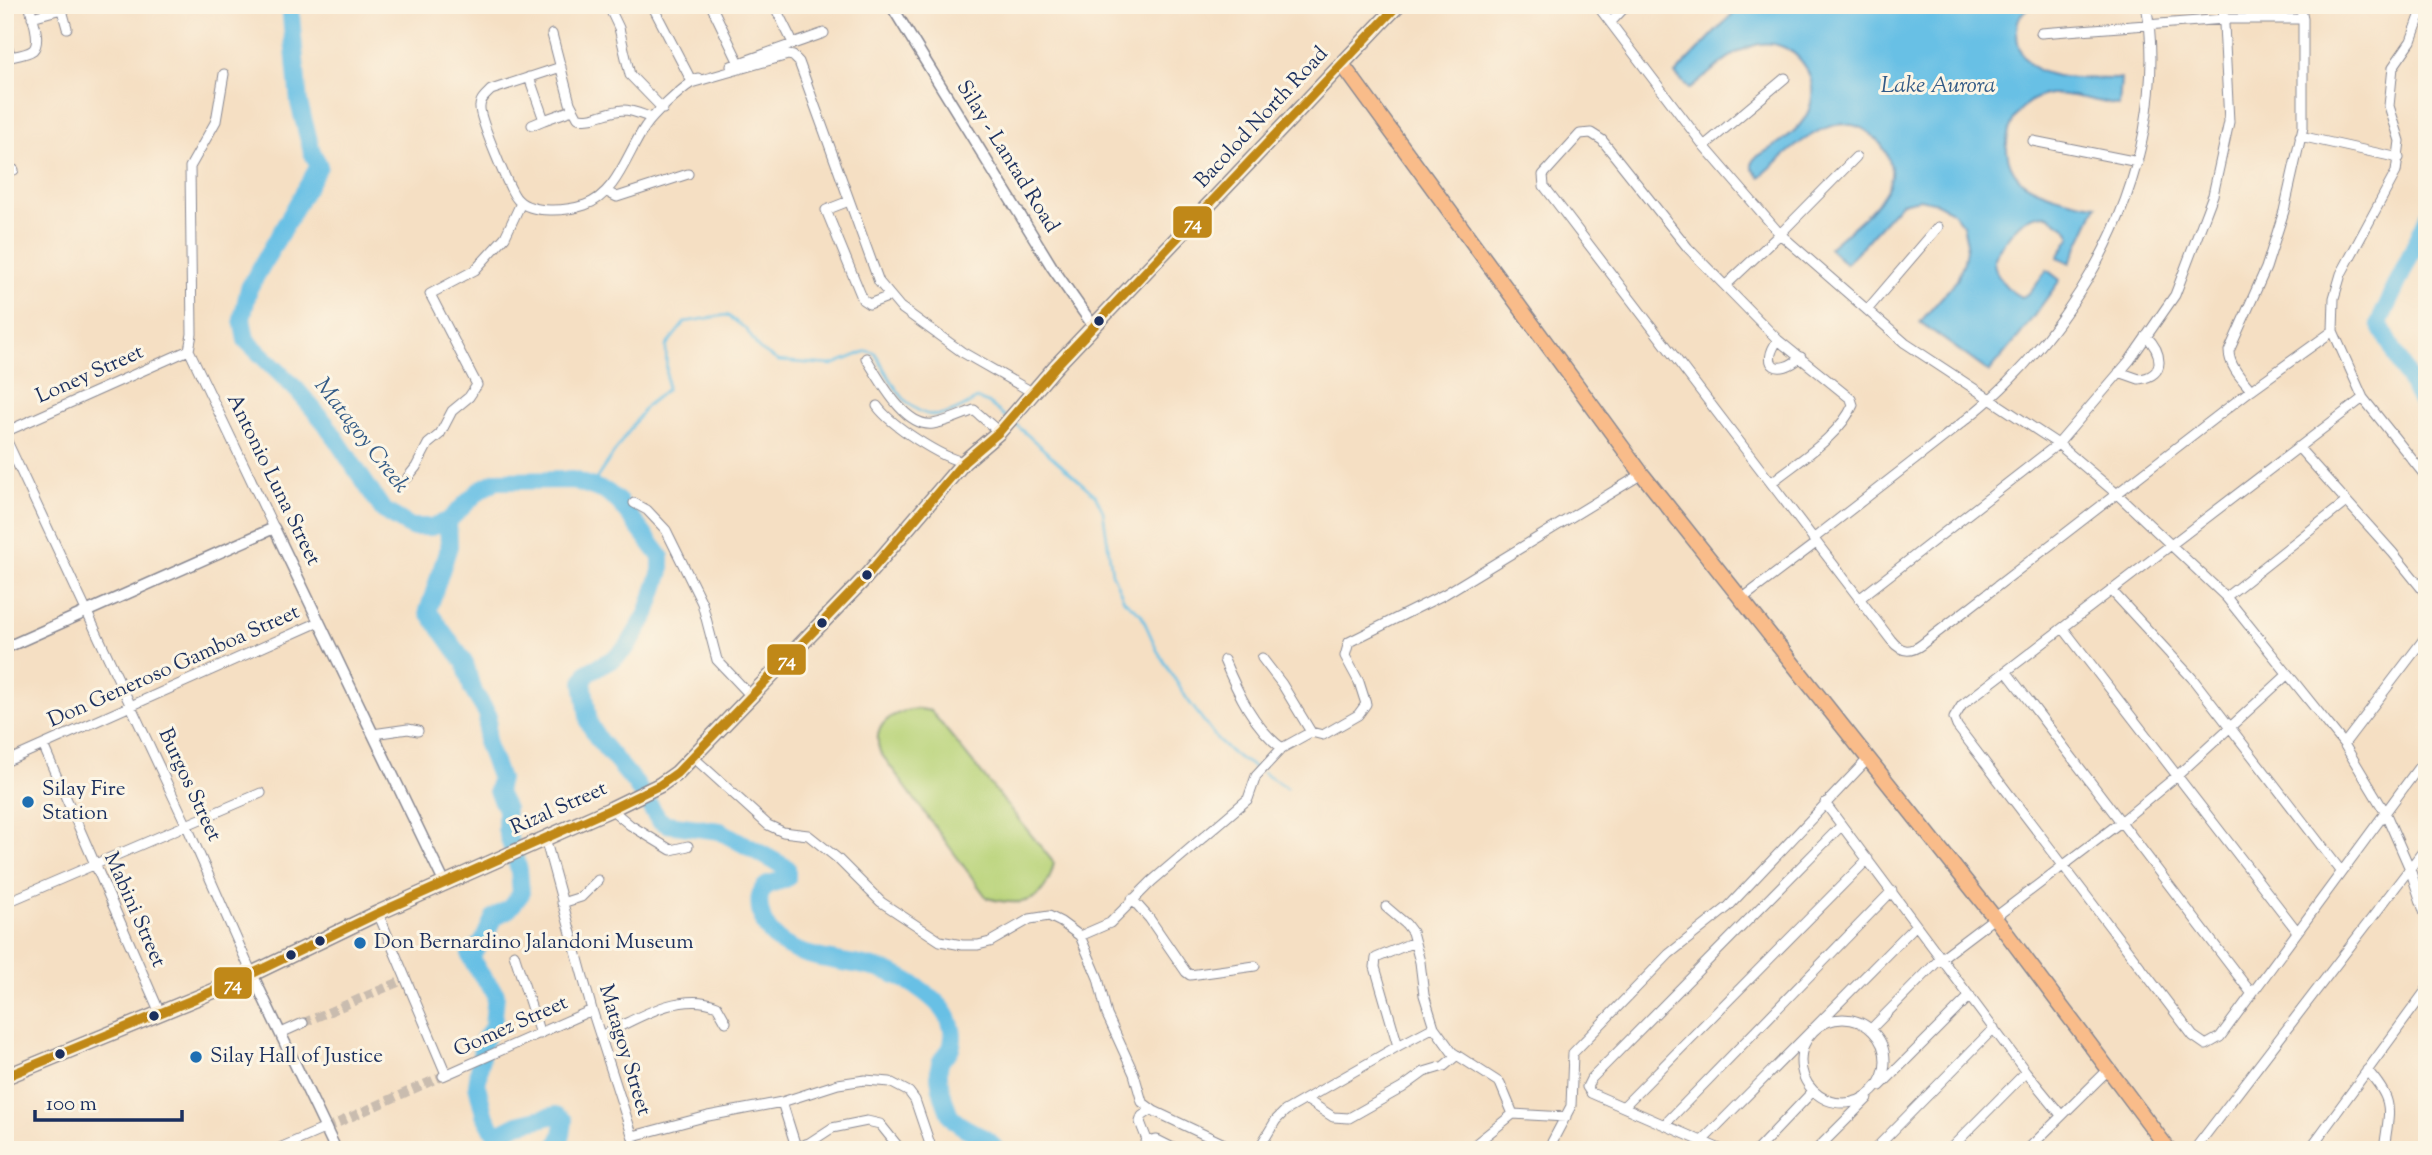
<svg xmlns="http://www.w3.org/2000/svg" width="2432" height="1155" viewBox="0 0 2432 1155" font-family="'Sorts Mill Goudy',serif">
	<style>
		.green { fill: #b8d378; stroke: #6a816b; stroke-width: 2 }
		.water { fill: #68c0e5; stroke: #4278a2; stroke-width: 2 }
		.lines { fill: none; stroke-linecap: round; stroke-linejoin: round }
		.stream { stroke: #68c0e5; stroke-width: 2.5 }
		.river { stroke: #68c0e5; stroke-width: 18 }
		.minor-tunnel { stroke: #c9bcaf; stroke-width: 9; stroke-dasharray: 9 4.5; stroke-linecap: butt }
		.minor-casing { stroke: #888790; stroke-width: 11 }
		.tertiary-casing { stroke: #888790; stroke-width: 13 }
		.primary-casing { stroke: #888790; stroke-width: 17 }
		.minor { stroke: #fff; stroke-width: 9 }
		.tertiary { stroke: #fff; stroke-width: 10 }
		.primary { stroke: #f9bc8a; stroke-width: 14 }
		.bus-1-casing { stroke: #fcf5e5; stroke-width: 14 }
		.bus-1 { stroke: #c08818; stroke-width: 9 }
		.bus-dot { fill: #1b2f5e; stroke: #fcf5e5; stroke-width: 2.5 }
		.poi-dot { fill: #1f6fb2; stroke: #fcf5e5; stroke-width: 2.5 }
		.labels { text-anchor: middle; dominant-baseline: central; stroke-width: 6; stroke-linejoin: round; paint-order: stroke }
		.street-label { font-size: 21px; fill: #1b2f5e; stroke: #fcf5e5 }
		.poi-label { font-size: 21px; fill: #1b2f5e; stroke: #fcf5e5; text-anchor: start }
		.water-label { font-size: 23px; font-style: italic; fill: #325a86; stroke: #fcf5e5 }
		.line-badge { stroke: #fcf5e5; stroke-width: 2.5 }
		.badge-label { font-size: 19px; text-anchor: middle; font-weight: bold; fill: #fff }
	</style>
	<rect width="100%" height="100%" fill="#fcf5e5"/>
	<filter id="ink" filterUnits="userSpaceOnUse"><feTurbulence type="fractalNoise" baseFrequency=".0143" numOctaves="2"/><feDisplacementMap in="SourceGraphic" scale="14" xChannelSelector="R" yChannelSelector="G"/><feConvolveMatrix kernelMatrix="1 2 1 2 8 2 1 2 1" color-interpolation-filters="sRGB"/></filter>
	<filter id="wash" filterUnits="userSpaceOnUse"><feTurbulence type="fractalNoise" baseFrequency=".00686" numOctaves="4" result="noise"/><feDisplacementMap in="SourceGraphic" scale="28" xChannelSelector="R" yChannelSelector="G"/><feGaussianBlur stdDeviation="1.57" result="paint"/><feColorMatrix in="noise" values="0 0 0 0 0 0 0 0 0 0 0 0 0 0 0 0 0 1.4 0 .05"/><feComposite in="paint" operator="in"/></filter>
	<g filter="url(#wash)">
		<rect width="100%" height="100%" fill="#f5dfc3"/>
		<!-- green -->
		<path class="green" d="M920,709L931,711L1054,863C1045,903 1024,908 987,898L880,752C870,723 895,710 920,709Z"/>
		<!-- water -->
		<path class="water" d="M1741,5H2035C2023,10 2017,17 2017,30C2016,87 2080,77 2121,79L2119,106C2099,102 2070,93 2050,94C2013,98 1993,148 2018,177C2031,192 2077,203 2097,205L2070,263L2058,257L2071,236L2066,228L2045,214C2023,215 2014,229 2002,245C1999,249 1995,253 1994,259C1993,274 2008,292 2022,297L2029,293L2047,270L2060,280L2020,335L1989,372L1920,322L1957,280L1964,261L1967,243L1963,225L1952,211L1937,203L1920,199L1901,203L1846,264L1829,248C1847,232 1884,204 1890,181C1894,167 1887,151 1878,141C1839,97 1792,150 1760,177L1752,168V162L1755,158C1774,146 1798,134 1808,112C1824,76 1792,33 1752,46C1727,54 1710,74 1690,89L1675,74Z"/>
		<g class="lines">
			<!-- stream -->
			<path class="stream" d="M1014,423L1095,495L1103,511L1112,573L1124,600L1141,614L1157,650L1187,699L1217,739L1234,755L1257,769
				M592,485L646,406L667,389L666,346L685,322L727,315L746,329L759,349L778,361L832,365L867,351L875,353C889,376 907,420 941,415C953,414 966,405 977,399L988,403L1006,417
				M1263,773L1287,788"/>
			<!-- river -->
			<path class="river" d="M290,5L299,103L312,152L319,166L249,288L242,319L246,340L297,390L326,424L383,510L411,527H431L448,521L481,489L496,481L573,480L607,492L619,502L661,557V571L647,614L628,646L615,658L588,672L583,682L589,723L598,739L635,783L659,820L667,824L720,831L787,868V878C779,883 769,881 763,889C758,896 759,906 761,914C774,966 853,957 891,973C907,979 928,993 940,1006C950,1016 957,1036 950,1050C947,1054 942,1058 940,1063C936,1076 943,1098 948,1110C955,1131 985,1131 996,1150
				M2427,219L2379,323L2427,413
				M448,521L449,546L428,611L465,663L472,689L488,715L486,742L500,779L497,791L506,809V829L519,870L521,894L509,909L494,917L483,941L470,956L479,972L496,994L493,1027L483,1041L477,1085L484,1114L496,1135L518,1124L556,1115L564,1121L562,1135L555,1150"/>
		</g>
	</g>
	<g filter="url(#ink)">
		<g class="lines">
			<!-- minor-tunnel -->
			<path class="minor-tunnel" d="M303,1023L399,982
				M326,1128L443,1076"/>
			<!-- minor casing -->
			<g class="minor-casing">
				<path id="minor" d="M652,5L691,80L698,78
					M711,5L739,63
					M774,5L793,43
					M1597,5L1704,146L1780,234L1905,343L2058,444L2117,494L2226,597L2344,744L2385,812L2410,869L2427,920
					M2424,5L2411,41L2393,67L2389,106L2400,141L2396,172L2341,274L2334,298L2333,331L2363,398L2427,478
					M609,7L619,28L630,75L663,109
					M5,8L15,5
					M62,10L67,28
					M32,17L76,5
					M1611,22L1627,5
					M2041,33L2225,19H2303
					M552,34L570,103L578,118C594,121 607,111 623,110C633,110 643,115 652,118
					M5,39L11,57
					M5,58C13,56 27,55 33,50C42,41 32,16 29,5
					M731,66L824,33
					M561,67L491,90C486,95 480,99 480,107C479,117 510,193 518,200C532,214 567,211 585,205C617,194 627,153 645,127C652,116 680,90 691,83L788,55L793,56L799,62L879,282L900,307L962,352L1032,392
					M224,74L216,121L190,167L192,334L189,350L274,528
					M529,77L544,120L572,110
					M532,125L544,120
					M2300,136L2399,158
					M2033,141L2138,162
					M1704,146L1785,78
					M5,172L14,170
					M607,192L617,197L688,174
					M849,201L826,210L863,300L869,304L890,296
					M1726,285L1780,234L1856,157
					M1867,310L1938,227
					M1778,340C1759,366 1779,377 1801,357
					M866,358C879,378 904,428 933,424C946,422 961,415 974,410L999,432
					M2119,372L2139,379C2167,376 2162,352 2146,336
					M2251,390C2242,379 2229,366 2229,351L2266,268L2284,211L2303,127V19L2300,5
					M2363,398L1962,705L1954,718L1957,726L2193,1036L2206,1045L2220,1037L2427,756
					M877,406C891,425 941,458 964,462
					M5,432L189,350
					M5,437L186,824L252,974
					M2298,447L2393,553L2427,595
					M408,477L416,467L428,444L440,434L452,411L469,397L477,385L430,294L475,270L505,237L521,203
					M1771,483C1798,461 1839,437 1853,405L1851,399L1778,340L1688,248L1602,140L1591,133L1580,134L1543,175L1544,186L1891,640C1900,651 1909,654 1921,645L2251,390L2333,331
					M634,503L647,510L666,530L702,603L717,660L752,697
					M1813,539C1852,509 1891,478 1930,448C1956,427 1984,407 2007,383C2075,314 2126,228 2144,131C2151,92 2154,45 2146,5
					M2112,591L2192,678L2341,871
					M2226,597L2346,502
					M1743,598L1816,543
					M1859,599L2058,444L2130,360L2175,295L2213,195L2229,122L2223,5
					M2063,628L2297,931
					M1262,658L1282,684L1311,732
					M1224,660C1237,691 1254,728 1282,748L1311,732L1323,735L1358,715L1366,704L1359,682L1345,656L1349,642L1445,594L1642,474
					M2006,671L2252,994
					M373,734L408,729L418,731
					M2344,744L2427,635
					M43,745L160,1013
					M693,757L768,825L783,832L808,835L837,858L881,902L940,941L962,945H978L990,942L1030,919L1049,916L1061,922L1080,936L1098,978L1107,1015L1134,1074L1142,1102L1154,1111L1237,1150
					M5,762L319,622
					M1825,803L2026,1072L2061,1115
					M611,809L630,825L671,850L688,846
					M545,838L592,1010L637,1150
					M1132,899L1149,918L1186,972L1190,975L1255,966
					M5,903L261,793
					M562,903L581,897L598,880
					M1386,907L1406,924L1412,932L1420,962L1424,995L1434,1027L1452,1052L1500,1083L1513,1114
					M378,913L446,1074
					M1080,936L1110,923L1152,881L1248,799L1256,776L1282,748
					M1414,942L1376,958L1375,967L1398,1046L1434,1027
					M514,954L540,1034
					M1801 1061a42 42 0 1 1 84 0a42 42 0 1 1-84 0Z
					M1871,1029L1940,959L2122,821L2178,775L2288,674
					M281,1033L303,1023
					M601,1036C634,1020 680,990 717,1006L726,1022
					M2367,1070C2396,1103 2389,1109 2384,1150
					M443,1076L592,1010
					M1880,1086L1970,996
					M1307,1100L1333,1117L1349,1118L1402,1088L1424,1072L1444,1066L1457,1055
					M782,1102L797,1150
					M1624,1106L1868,859
					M1665,1124L1892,891
					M633,1136L708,1116L782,1102L838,1084L865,1080L890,1082L909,1092L915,1100L932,1150
					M1702,1141L1916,925
					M1146,1142L1157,1140L1177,1150
					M796,1147L809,1143L832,1128L867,1121L880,1124L901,1150
					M275,1150L326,1128
					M1151,1150L1140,1122L1142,1116L1151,1110
					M1258,1150L1276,1120L1285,1111L1398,1046
					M1468,1150L1513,1114L1566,1117
					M1552,1150V1142L1571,1106L1573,1053L1669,954L1728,907L1868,759
					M1722,1150L1591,1093L1587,1087L1591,1079L1841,826
					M1757,1150L1813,1091
					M1816,1150L1868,1098
					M1874,1150L1994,1028
					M1949,1150L2026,1072
					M2027,1150L2108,1070
					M2194,1150L2427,846
					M2309,1150L2427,989"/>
			</g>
			<!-- tertiary casing -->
			<g class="tertiary-casing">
				<path id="tertiary" d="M891,5L1052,267L1094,327
					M5,648L274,528L444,882
					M252,974L336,1150"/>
			</g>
			<!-- primary casing -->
			<g class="primary-casing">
				<path id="primary" d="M1342,64L1642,474L1995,918L2169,1150
					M5,1077L233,983L378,913L611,809L660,785L677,773L863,580L964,462L999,432L1056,366L1398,5"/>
			</g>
			<!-- minor -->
			<use href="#minor" class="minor"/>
			<!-- tertiary -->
			<use href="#tertiary" class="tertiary"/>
			<!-- primary -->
			<use href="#primary" class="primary"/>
			<!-- bus-1 casing -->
			<g class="bus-1-casing">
				<path id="bus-1" d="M5,1077L233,983L378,913L611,809L660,785L677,773L863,580L964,462L999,432L1056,366L1398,5"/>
			</g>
			<!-- bus-1 -->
			<use href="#bus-1" class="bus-1"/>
		</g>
	</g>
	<!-- markers -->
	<g class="bus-dot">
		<circle cx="1099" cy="321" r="6"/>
		<circle cx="867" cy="575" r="6"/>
		<circle cx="822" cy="623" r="6"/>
		<circle cx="320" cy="941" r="6"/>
		<circle cx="291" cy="955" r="6"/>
		<circle cx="154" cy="1016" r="6"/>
		<circle cx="60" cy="1054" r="6"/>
	</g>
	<g class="poi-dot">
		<circle cx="28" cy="802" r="7"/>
		<circle cx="360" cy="943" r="7"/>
		<circle cx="196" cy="1057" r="7"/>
	</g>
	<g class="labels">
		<!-- street labels -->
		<g class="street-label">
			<text transform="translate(1262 118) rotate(-47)">Bacolod North Road</text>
			<text transform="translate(1007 157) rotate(58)">Silay - Lantad Road</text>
			<text transform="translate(90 375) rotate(-24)">Loney Street</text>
			<text transform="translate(273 480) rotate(64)">Antonio Luna Street</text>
			<text transform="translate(174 667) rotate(-24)">Don Generoso Gamboa Street</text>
			<text transform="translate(189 785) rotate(65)">Burgos Street</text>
			<text transform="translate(559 809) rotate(-24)">Rizal Street</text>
			<text transform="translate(134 910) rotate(66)">Mabini Street</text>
			<text transform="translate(511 1027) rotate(-24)">Gomez Street</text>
			<text transform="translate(624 1050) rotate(73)">Matagoy Street</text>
		</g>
		<!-- poi labels -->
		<g class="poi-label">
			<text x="42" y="790">Silay Fire<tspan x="42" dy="24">Station</tspan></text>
			<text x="374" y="943">Don Bernardino Jalandoni Museum</text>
			<text x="210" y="1057">Silay Hall of Justice</text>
		</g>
		<!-- water labels -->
		<g class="water-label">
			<text x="1938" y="86">Lake Aurora</text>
			<text transform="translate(361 436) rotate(52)">Matagoy Creek</text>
		</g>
	</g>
	<g class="line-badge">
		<rect x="1172" y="205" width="41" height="34" rx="7" fill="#c08818"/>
		<rect x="766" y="643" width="41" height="33" rx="7" fill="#c08818"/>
		<rect x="213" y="966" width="40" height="34" rx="7" fill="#c08818"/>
	</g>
	<g class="badge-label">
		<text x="1193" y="229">74</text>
		<text x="787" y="666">74</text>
		<text x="233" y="990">74</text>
	</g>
	<!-- margin -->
	<rect width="2432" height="1155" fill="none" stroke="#fcf5e5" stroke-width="28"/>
	<!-- scale -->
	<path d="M35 1110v10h147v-10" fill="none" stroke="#1b2f5e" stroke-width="3.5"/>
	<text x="46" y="1110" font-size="21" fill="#1b2f5e" stroke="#fcf5e5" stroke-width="5" paint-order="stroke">100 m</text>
</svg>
